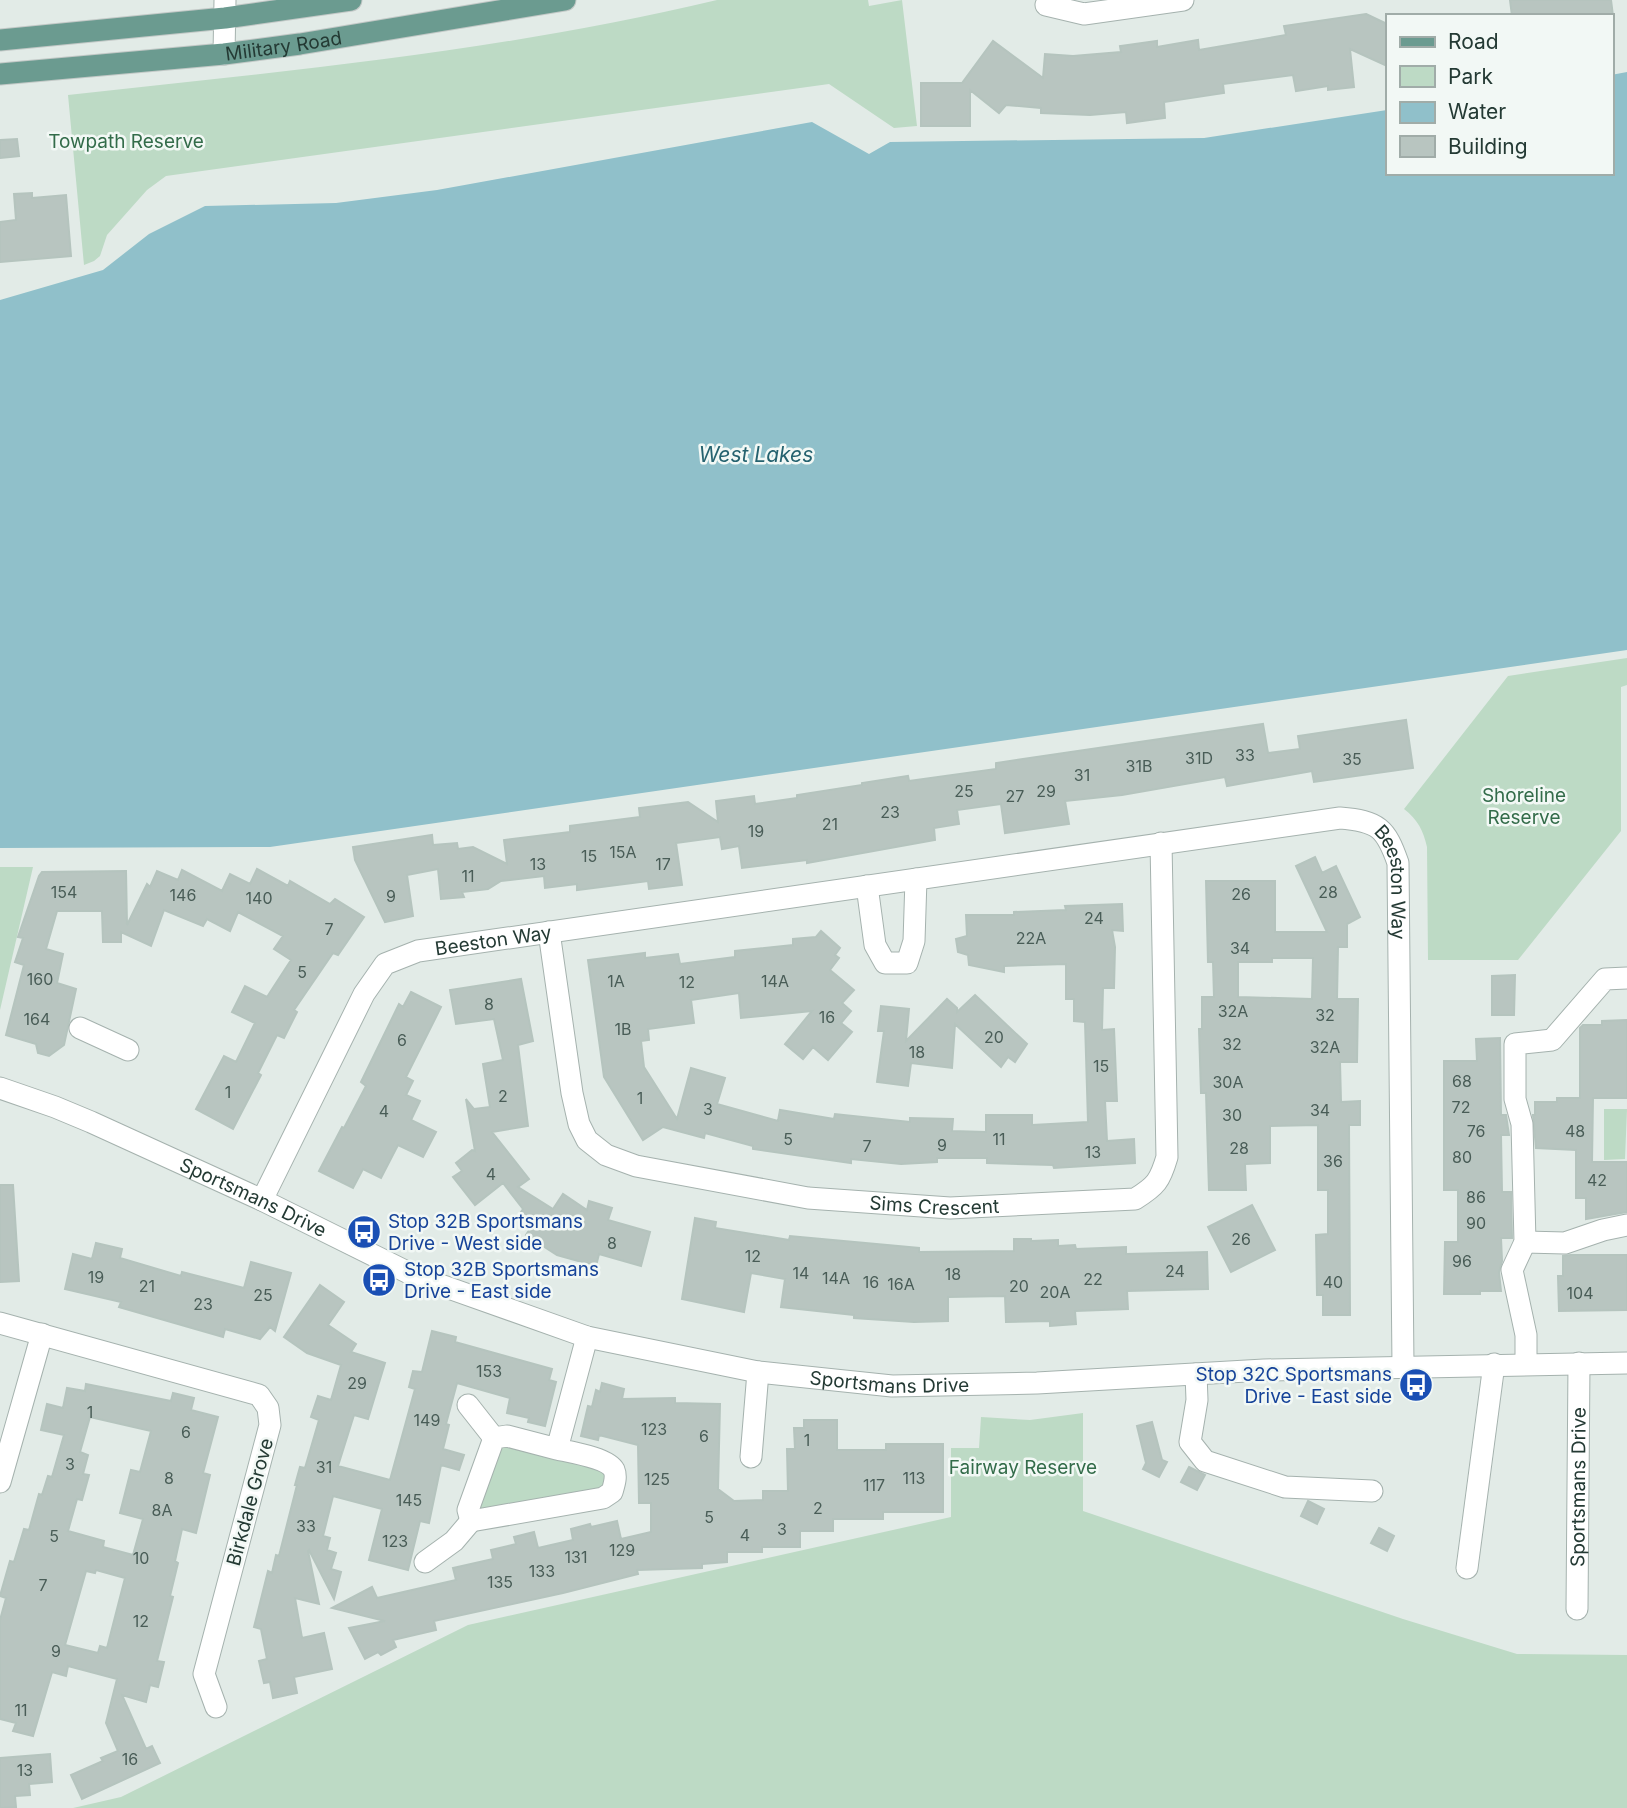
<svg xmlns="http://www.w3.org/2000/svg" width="1627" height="1808" viewBox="0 0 1627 1808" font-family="Inter,sans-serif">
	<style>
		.green { fill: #bddac5 }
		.water { fill: #90c0ca }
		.building { fill: #b8c5c0; stroke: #b5c4be; stroke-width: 2; fill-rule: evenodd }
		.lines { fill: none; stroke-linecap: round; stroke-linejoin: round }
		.minor-casing { stroke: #a5b2ae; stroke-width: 23 }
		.major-casing { stroke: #c2c8c6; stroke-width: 23 }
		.minor { stroke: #fff; stroke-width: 21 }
		.major { stroke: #6b9b90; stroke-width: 21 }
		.labels { text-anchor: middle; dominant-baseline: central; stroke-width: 5; stroke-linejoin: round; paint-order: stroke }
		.number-label { font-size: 16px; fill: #495d57 }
		.street-label { font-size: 19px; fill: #243a34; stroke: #f2f8f5 }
		.park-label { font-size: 19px; fill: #336c4a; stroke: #f2f8f5 }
		.transit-label { font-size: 19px; fill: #164399; stroke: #f2f8f5; text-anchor: start }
		.water-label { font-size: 21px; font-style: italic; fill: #25626f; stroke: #f2f8f5 }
	</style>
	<rect width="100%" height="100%" fill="#e2ebe7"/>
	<!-- green -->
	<path class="green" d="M717,0H868L869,6L902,0L917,126L894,128L829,84L166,176L147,190L107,235L100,256L94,261L84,265L68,95C285,71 505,51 717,0Z
		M1627,658V685L1621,687V831L1518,960H1428L1427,847C1423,830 1418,820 1404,809L1508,676Z
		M0,867H33L0,1010Z
		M1604,1109H1627L1625,1159L1604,1160Z
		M1083,1413V1511L1403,1619L1517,1654L1627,1655V1808H73L121,1797L468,1625L951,1517V1448H979L981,1417L1030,1420Z
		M494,1438L608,1462L612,1492L471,1521Z"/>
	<!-- water -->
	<path class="water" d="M1627,72V650L270,847L0,848V300L103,270L149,234L205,206L336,203L437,190L812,122L869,154L890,142L1204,138L1387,110V173H1611V75Z"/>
	<!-- building -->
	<path class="building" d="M1510,0H1611L1613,16H1512Z
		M1366,14L1387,24V66L1350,49L1354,87L1328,90V86L1296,91L1293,75L1223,84L1224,93L1164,102L1165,118L1127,123L1126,112L1090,115L1041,113V108L1006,105L999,113L970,90V126H921V83H962L993,41L1043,78L1045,54L1073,56L1121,52L1120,46L1157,41V47L1198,40L1199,50L1286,35L1284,26Z
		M17,139L19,156L0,158V140Z
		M32,193V198L66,195L71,256L0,262V222L16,220L14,194Z
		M1406,720L1413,768L1314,782L1312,771L1227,786L1225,777L1122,795L1065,801L1069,824L1005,833L1001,804L957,810L959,824L934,828L935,840L807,863V860L742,868L739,846L722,849L720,837L676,843L682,885L649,889L648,881L577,890V884L545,888L544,876L501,881L488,889L462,892L464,897L441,899L438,869L407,875L413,916L385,922L355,860L353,847L432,835L433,845L457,843L458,849L473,847L507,864L504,840L570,832V826L640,817L639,808L688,802L718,822L716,801L754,796L755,804L797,798V795L862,785V783L908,776L909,781L996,769V763L1263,724L1268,753L1300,749L1298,736Z
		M1315,857L1322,873L1336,866L1360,917L1347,924V947H1338L1337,999H1358L1357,1062H1340L1341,1102L1360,1101V1125H1349L1350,1315H1323V1295H1317L1316,1235L1328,1234V1190H1318V1125L1270,1126V1163L1245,1164L1246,1190H1209L1206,1093H1201L1199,1029H1202V997H1214L1213,962H1208L1206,881H1275V932H1327L1296,866ZM1272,958H1313L1312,999L1238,997V962H1272Z
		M257,869L288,886L290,881L330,904L335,899L364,917L338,955L333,953L294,1010L297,1012L284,1038L277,1035L258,1073L261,1075L233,1129L196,1109L224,1056L236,1062L255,1023L232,1012L245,986L267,997L291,960L274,949L283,936L238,912L230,931L207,919L203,926L164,910L151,946L121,932V942H103L102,911H57L46,949L63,954L57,983L76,989L64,1045L49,1056L38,1053L36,1044L6,1035L24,965L15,962L23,938L18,937L39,876L42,872L126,871L127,925L147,884L150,887L157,871L178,880L182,870L222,891L230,874L250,884Z
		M1122,904L1123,931L1112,930L1115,947L1114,988H1103L1102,1030L1114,1029L1117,1101H1105L1107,1141L1134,1139L1135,1163L1054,1168L1053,1165L987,1163V1158H937V1162L901,1164L851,1159V1163L753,1149V1146L705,1133L704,1138L663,1127L643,1140L604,1077L588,960L645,953V958L678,954L680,964L735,957V951L793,945V939L816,937L821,931L840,948L835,955L839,958L830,970L854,990L842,1003L851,1011L841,1023L852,1032L828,1060L813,1047L803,1059L785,1044L812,1011L741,1018L739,993L691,1000L694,1023L648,1029L649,1040L641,1041L644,1067L677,1119L691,1068L725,1078L717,1104L778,1121L780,1110L834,1119L835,1114L910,1122V1118L953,1119L952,1131L986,1132V1115H1032V1125L1088,1122L1085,1022L1074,1021V999H1066V964L1004,966V972L969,965L968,955L958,952L956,939L967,936L966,915H1014V912L1066,910L1065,906Z
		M1515,975L1514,1015H1492V976Z
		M521,979L533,1041L518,1045L528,1126L492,1132L529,1179L518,1187L553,1209L563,1194L587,1210L589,1201L612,1208L608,1220L650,1232L641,1266L599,1254L596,1266L557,1255L526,1235L533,1224L519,1215L523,1209L503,1183L475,1205L453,1177L462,1171L456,1163L472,1150L475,1151L466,1099L474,1109L490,1107L483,1064L503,1060L494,1019L456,1024L450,990Z
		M411,992L441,1007L406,1077L413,1081L406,1095L420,1101L411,1120L436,1132L423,1157L398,1145L381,1178L363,1169L353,1188L319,1171L342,1127L344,1128L366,1086L361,1082L399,1004L403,1007Z
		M975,995L1027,1044L1015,1062L1008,1057L1001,1067L955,1024L952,1068L911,1063L908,1086L877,1082L884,1031H878L881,1006L909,1009L906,1041L947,999L957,1008V1012Z
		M1627,1020V1098H1593L1592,1162H1627V1212L1586,1219V1198H1576V1150L1536,1148L1533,1115H1535V1102H1557V1098H1580V1028L1583,1025H1602V1021Z
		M1500,1038L1501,1115H1506L1509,1135H1501L1502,1192H1511L1512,1238H1501L1502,1261L1499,1272L1501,1291H1480V1294H1444L1445,1242H1458V1190H1444V1061H1477L1476,1039Z
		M0,1185H13L19,1281L0,1282Z
		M1252,1205L1275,1250L1231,1272L1208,1227Z
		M695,1218L716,1222L715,1228L789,1240L790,1236L919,1248V1252L1014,1251V1239H1031V1241L1058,1240V1246L1075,1245L1076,1249L1126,1247V1254L1207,1252L1208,1289L1127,1291L1128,1309L1075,1311L1076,1324L1050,1326V1321L1006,1322L1005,1296L948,1297V1321L914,1322L854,1318V1315L781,1307L785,1279L751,1273L744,1312L682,1299Z
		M96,1243L122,1249L120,1258L181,1276L182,1272L244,1288L251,1262L291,1273L275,1331L270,1327L260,1339L225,1329L223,1337L119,1307L121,1302L65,1289L73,1254L92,1259Z
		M1571,1255H1627V1310L1559,1311L1558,1276H1563V1256Z
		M320,1285L344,1302L328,1325L356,1344L351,1352L385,1363L368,1419L354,1415L338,1466L390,1480L415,1389L409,1387L413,1371L422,1372L432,1331L456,1337L455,1342L552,1369L549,1380L556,1382L545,1426L528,1422L529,1418L507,1413L510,1398L457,1383L446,1424L449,1425L443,1449L464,1455L459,1470L441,1465L429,1523L420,1521L408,1570L369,1560L382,1509L333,1496L323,1536L330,1538L327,1550L336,1553L331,1569L341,1572L334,1599L309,1550L308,1551L319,1604L295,1598L302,1638L324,1633L332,1669L294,1677L297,1693L273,1698L270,1682L264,1683L259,1661L267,1659L261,1629L254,1627L268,1571L272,1573L276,1555L279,1556L297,1485H295L300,1467L305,1468L319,1420L311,1417L318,1396L331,1400L341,1365L307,1353L284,1337Z
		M602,1383L624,1389L622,1399L675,1398V1403L720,1404L718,1489L734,1501L763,1500V1491H788L787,1449H795L794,1428H804V1420H837V1450H886V1444H943V1512H883V1519H833V1531H800V1547H762V1552H727V1562L702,1564V1568L637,1570L638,1574L563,1593L434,1621L436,1630L393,1640L396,1647L381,1655L378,1652L365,1659L349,1628L385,1621L332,1608L372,1587L377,1598L456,1580L453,1568L493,1559L491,1550L516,1544L514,1537L534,1532L538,1548L573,1540L571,1529L590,1524L591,1527L617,1521L621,1539L651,1532V1503H639L638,1445L599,1435L598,1440L581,1436L588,1406L592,1407L596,1390L600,1392Z
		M86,1384L171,1401L173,1393L194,1398L191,1410L218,1417L203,1473L210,1475L196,1533L182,1529L175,1561L178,1563L170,1596L173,1597L157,1661L164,1662L158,1687L150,1685L146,1702L122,1695L146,1749L152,1746L160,1763L82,1799L71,1775L103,1761L101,1758L118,1751L106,1723L117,1679L68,1666L66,1676L52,1672L33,1736L13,1731L16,1723L0,1719V1620L6,1598L0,1596L10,1561L14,1562L24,1529L29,1530L39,1494L42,1495L48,1476L52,1477L64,1435L41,1430L47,1404L63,1408L67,1388L85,1391ZM90,1417L151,1431L140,1472L131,1470L120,1513L143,1519L133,1555L103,1547L104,1541L68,1531L77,1499L82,1500L89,1475L83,1474L88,1455L80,1452ZM96,1570L125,1578L107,1648L100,1646L98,1653L65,1645L86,1571L95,1573Z
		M1152,1422L1162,1460L1167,1462L1159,1477L1143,1469L1146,1463L1137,1426Z
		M1189,1467L1205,1475L1197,1490L1181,1482Z
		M1308,1501L1324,1509L1317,1524L1301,1516Z
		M1379,1528L1394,1536L1387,1551L1371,1543Z
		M50,1754L52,1782L29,1784L30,1795L15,1796L16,1807L0,1808V1758Z"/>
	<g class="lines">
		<!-- minor casing -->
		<g class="minor-casing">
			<g id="minor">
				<path d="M1046,5L1084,14L1183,0"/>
				<path d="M224,54L225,0"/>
				<path d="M867,886L875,945L885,963H907L914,941L916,879"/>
				<path id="s1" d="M549,932L572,1093L579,1124L587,1140L606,1155L636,1166L808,1198L950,1208L1135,1199C1156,1186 1160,1181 1167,1157L1161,843"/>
				<path d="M80,1028L128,1050"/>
				<path id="s2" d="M0,1088L55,1107L91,1122L262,1200L415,1276L587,1337L758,1372L892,1386L1037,1383L1264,1370L1627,1363"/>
				<path id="s3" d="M262,1200L364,994L385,964L418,951L1340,818C1378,821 1386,828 1398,863L1403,1366"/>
				<path d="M1525,1242L1565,1243L1603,1230L1627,1225"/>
				<path d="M0,1323L259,1395L268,1408L270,1425L204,1674L216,1707"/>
				<path d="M1526,1363V1335L1512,1270L1525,1242L1522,1124L1515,1099V1044L1552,1040L1605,979L1627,978"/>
				<path d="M1196,1374L1197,1400L1190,1442L1205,1461L1285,1487L1372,1491"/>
				<path d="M468,1405L494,1438"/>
				<path d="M557,1449L507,1436L494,1438L468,1510L471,1521L603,1498L612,1492C614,1485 617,1477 614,1470C608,1458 570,1452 557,1449L587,1337"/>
				<path d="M751,1457L758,1372"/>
				<path d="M0,1482L42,1334"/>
				<path d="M425,1562L454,1541L471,1521"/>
				<path d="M1467,1568L1494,1364"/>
				<path id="s4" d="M1577,1609L1579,1363"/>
			</g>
		</g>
		<!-- major casing -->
		<g class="major-casing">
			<g id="major">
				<path d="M0,40L225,18L351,0"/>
				<path id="s5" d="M0,74L224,54L300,44L565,0"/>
			</g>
		</g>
		<!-- minor -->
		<use href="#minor" class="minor"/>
		<!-- major -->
		<use href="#major" class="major"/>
	</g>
	<!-- icons -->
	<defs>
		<g id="bus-disc" transform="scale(1.75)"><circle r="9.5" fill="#1a4fb4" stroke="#f2f8f5"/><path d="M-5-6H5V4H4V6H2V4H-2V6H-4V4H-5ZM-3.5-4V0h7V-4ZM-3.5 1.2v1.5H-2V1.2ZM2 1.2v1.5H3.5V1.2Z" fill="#fff"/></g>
	</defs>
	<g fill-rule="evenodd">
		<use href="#bus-disc" x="364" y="1232"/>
		<use href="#bus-disc" x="379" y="1280"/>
		<use href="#bus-disc" x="1416" y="1385"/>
	</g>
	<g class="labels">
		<!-- number labels -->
		<g class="number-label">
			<text x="1245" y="755">33</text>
			<text x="1199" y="758">31D</text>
			<text x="1352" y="759">35</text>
			<text x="1139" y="766">31B</text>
			<text x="1082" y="775">31</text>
			<text x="964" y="791">25</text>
			<text x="1046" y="791">29</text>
			<text x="1015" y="796">27</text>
			<text x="890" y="812">23</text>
			<text x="830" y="824">21</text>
			<text x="756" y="831">19</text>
			<text x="623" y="852">15A</text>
			<text x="589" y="856">15</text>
			<text x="538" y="864">13</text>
			<text x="663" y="864">17</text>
			<text x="468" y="876">11</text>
			<text x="64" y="892">154</text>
			<text x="1328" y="892">28</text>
			<text x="1241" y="894">26</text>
			<text x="183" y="895">146</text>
			<text x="391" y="896">9</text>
			<text x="259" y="898">140</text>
			<text x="1094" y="918">24</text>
			<text x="329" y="929">7</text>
			<text x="1031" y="938">22A</text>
			<text x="1240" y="948">34</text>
			<text x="302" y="972">5</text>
			<text x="40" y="979">160</text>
			<text x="616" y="981">1A</text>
			<text x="775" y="981">14A</text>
			<text x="687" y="982">12</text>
			<text x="489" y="1004">8</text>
			<text x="1233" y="1011">32A</text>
			<text x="1325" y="1015">32</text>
			<text x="827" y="1017">16</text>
			<text x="37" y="1019">164</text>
			<text x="623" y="1029">1B</text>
			<text x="994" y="1037">20</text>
			<text x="402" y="1040">6</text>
			<text x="1232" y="1044">32</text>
			<text x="1325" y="1047">32A</text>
			<text x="917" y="1052">18</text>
			<text x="1101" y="1066">15</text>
			<text x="1462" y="1081">68</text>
			<text x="1228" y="1082">30A</text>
			<text x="228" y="1092">1</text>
			<text x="503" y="1096">2</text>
			<text x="640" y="1098">1</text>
			<text x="1461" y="1107">72</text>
			<text x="708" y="1109">3</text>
			<text x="1320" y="1110">34</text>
			<text x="384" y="1111">4</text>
			<text x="1232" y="1115">30</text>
			<text x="1476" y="1131">76</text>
			<text x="1575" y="1131">48</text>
			<text x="788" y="1139">5</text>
			<text x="999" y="1139">11</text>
			<text x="942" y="1145">9</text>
			<text x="867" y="1146">7</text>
			<text x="1239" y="1148">28</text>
			<text x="1093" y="1152">13</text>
			<text x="1462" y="1157">80</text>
			<text x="1333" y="1161">36</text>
			<text x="491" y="1174">4</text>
			<text x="1597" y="1180">42</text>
			<text x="1476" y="1197">86</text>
			<text x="1476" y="1223">90</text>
			<text x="1241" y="1239">26</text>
			<text x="612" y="1243">8</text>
			<text x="753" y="1256">12</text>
			<text x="1462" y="1261">96</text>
			<text x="1175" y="1271">24</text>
			<text x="801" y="1273">14</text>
			<text x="953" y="1274">18</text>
			<text x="96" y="1277">19</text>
			<text x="836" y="1278">14A</text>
			<text x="1093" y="1279">22</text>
			<text x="871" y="1282">16</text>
			<text x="1333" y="1282">40</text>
			<text x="901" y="1284">16A</text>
			<text x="147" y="1286">21</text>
			<text x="1019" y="1286">20</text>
			<text x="1055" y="1292">20A</text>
			<text x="1580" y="1293">104</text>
			<text x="263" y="1295">25</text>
			<text x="203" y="1304">23</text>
			<text x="489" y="1371">153</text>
			<text x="357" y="1383">29</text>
			<text x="90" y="1412">1</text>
			<text x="427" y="1420">149</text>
			<text x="654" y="1429">123</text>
			<text x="186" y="1432">6</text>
			<text x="704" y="1436">6</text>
			<text x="807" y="1440">1</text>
			<text x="70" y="1464">3</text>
			<text x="324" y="1467">31</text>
			<text x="169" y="1478">8</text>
			<text x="914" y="1478">113</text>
			<text x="657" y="1479">125</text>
			<text x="874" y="1485">117</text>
			<text x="409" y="1500">145</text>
			<text x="818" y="1508">2</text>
			<text x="162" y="1510">8A</text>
			<text x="709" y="1517">5</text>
			<text x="306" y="1526">33</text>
			<text x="782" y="1529">3</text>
			<text x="745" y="1535">4</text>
			<text x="54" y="1536">5</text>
			<text x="395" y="1541">123</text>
			<text x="622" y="1550">129</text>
			<text x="576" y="1557">131</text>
			<text x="141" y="1558">10</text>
			<text x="542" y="1571">133</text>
			<text x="500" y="1582">135</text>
			<text x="43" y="1585">7</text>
			<text x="141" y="1621">12</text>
			<text x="56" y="1651">9</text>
			<text x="21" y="1710">11</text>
			<text x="130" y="1759">16</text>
			<text x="25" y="1770">13</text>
		</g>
		<!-- street labels -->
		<g class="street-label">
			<text stroke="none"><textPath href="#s5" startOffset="285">Military Road</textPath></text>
			<text stroke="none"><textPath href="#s3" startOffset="1332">Beeston Way</textPath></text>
			<text stroke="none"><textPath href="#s3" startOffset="378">Beeston Way</textPath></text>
			<text stroke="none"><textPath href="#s2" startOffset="276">Sportsmans Drive</textPath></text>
			<text stroke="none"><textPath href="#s1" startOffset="570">Sims Crescent</textPath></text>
			<text stroke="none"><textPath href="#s2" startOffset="945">Sportsmans Drive</textPath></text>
			<text stroke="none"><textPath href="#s4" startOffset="122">Sportsmans Drive</textPath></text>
			<text transform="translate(250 1502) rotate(-75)">Birkdale Grove</text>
		</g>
		<!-- park labels -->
		<g class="park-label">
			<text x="126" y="141">Towpath Reserve</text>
			<text x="1524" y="795">Shoreline<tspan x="1524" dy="22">Reserve</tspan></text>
			<text x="1023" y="1467">Fairway Reserve</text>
		</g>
		<!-- transit labels -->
		<g class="transit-label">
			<text x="388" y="1221">Stop 32B Sportsmans<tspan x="388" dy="22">Drive - West side</tspan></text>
			<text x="404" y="1269">Stop 32B Sportsmans<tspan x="404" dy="22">Drive - East side</tspan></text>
			<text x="1392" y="1374" text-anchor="end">Stop 32C Sportsmans<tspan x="1392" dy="22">Drive - East side</tspan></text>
		</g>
		<!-- water labels -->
		<g class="water-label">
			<text x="756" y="454">West Lakes</text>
		</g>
	</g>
	<!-- legend -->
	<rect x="1386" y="14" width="228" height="161" fill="#f2f8f5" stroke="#a0aca8" stroke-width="2"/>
	<rect x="1400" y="37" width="35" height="10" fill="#6b9b90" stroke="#a0aca8" stroke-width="2"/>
	<text x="1448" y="49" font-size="21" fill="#243a34">Road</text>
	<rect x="1400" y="66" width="35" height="21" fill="#bddac5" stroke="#a0aca8" stroke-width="2"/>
	<text x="1448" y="84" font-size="21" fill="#243a34">Park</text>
	<rect x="1400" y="102" width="35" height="21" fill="#90c0ca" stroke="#a0aca8" stroke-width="2"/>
	<text x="1448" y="119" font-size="21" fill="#243a34">Water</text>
	<rect x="1400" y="136" width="35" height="21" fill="#b8c5c0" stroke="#a0aca8" stroke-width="2"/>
	<text x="1448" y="154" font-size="21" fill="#243a34">Building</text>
</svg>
